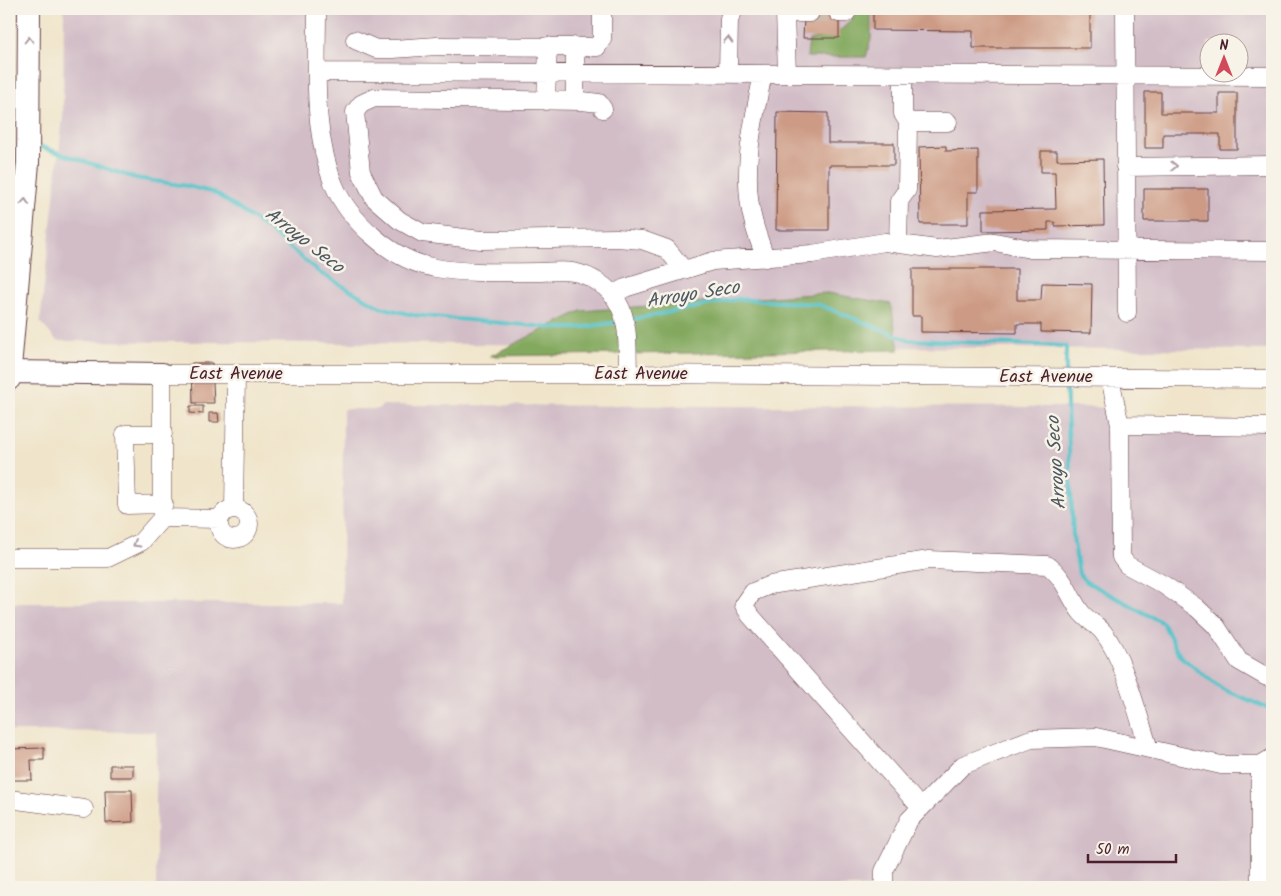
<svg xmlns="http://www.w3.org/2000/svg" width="1281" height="896" viewBox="0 0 1281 896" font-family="Kalam,sans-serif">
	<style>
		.industrial { fill: #d2bdc7; fill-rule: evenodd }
		.forest { fill: #83a95f; stroke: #666445 }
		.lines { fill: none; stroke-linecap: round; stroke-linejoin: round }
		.stream { stroke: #54c2c9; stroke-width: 4 }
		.building { fill: #cd9b85 }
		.minor-tunnel { stroke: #cfbdab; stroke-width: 18; stroke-dasharray: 18 9; stroke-linecap: butt }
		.minor-casing { stroke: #633d43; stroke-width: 19 }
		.major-casing { stroke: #633d43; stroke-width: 24 }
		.minor { stroke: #fff; stroke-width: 18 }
		.major { stroke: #fff; stroke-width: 22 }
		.oneway { stroke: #ae9aa0 }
		.labels { text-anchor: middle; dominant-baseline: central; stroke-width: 5; stroke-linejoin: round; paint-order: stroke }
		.street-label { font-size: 18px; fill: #4a1f2b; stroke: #f7f3e8 }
		.water-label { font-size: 19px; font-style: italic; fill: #4e5862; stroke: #f7f3e8 }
	</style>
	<rect width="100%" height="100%" fill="#f7f3e8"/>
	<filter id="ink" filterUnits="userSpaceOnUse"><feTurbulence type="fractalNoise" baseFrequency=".02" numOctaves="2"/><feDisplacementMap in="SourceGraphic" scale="10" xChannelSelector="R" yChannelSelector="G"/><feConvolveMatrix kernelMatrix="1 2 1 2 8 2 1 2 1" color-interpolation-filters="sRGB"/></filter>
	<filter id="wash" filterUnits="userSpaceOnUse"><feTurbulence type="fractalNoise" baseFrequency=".0096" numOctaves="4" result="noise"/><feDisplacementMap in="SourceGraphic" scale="20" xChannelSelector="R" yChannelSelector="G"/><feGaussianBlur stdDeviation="1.12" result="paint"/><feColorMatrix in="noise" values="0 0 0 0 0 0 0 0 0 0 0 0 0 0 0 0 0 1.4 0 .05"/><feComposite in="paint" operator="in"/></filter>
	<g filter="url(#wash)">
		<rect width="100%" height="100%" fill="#f0e5cb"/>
		<!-- industrial -->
		<path class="industrial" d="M64,9H1272V350L57,341L40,322L63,117ZM1208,42H1238V72H1208Z
			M383,405L1085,407L1113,408V419L1272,421V887H156V732L9,731V603H342L343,409H378Z"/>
		<!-- forest -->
		<path class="forest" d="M853,9H871V39L866,57H807L809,40L835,35L852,20Z
			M827,293L891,304L899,350L490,356L581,311Z"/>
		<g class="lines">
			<!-- stream -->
			<path class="stream" d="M41,147L135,178L187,186L215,193L264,226L320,273L380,307L413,315L556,328H577L619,322
				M629,320L738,299L817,304L909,340L1066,346V372
				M1066,382L1073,537L1079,574L1085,581L1163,623L1180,656L1220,688L1272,710"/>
		</g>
		<g id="blocks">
			<!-- building -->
			<path class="building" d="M809,9H840L836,21H839V38H803L804,19Z
				M873,9H1090V48H973V31L873,30Z
				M1145,92H1161V113H1219V93H1237V149H1220V134H1163V148H1145Z
				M777,112L828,113V143H894V165H829V230H776Z
				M946,146V151L978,150V192H968V224H920L919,147Z
				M1041,151H1057V160L1103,159L1104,225L1055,226V222H1048V230L983,231V210L1056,209L1055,172H1041Z
				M1144,189H1208V221H1144Z
				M912,269H1017V300H1041L1042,283L1092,284L1091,333L1041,332V324H1017V333L921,332V316H912Z
				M192,363H212L214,403H193Z
				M190,406H203V414L190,413Z
				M209,413H218L219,422H209Z
				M44,748V760H31L32,780H9V749Z
				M110,765H133V777H110Z
				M105,790H132L133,822L106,823Z"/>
		</g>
	</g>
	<g filter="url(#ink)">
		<use href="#blocks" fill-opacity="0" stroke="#633d43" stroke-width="1"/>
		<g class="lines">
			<!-- minor-tunnel -->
			<path class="minor-tunnel" d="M810,13H838"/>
			<!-- minor casing -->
			<g class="minor-casing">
				<path id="minor" d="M317,9C317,66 312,131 334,185C342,204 358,223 373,236C391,252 412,264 436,268C470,274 505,272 539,272C549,272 562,270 573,272C590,275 610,287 618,303C630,323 627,352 628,374
					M1125,9L1127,313
					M838,13H846L849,9
					M355,40L376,49H393L437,46L597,47L602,39V9
					M575,46V101
					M317,72L1272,76
					M728,74L729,18L735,9
					M763,74C753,122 740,176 754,224C757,236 762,247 765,258
					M787,74L785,13H810
					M546,101L548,46
					M603,109L599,103L582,101L374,98L361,104L355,112L361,172L374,198L399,220L422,233L481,240L617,238L642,240L667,249L684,270
					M908,122H948
					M1125,167L1272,165
					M898,244L899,201L907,190L908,122L903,114V75
					M612,295L625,288L713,261L812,254L885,242L937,249L995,242L1030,249L1272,251
					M1110,378L1120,425L1121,557L1127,565L1164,585L1197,608L1216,626L1239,661L1265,676L1272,678
					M1120,425L1272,427
					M163,434H125L127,505L164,504
					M234,509L236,374
					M219 524a15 15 0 1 1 30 0a15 15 0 1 1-30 0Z
					M162,518L220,519
					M9,558H108L141,542L162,518V374H628L1272,379
					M1260,765V887
					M9,799L84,809
					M921,808L750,615L744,605L753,592L770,585L929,560L1047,565C1063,575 1070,597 1080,611C1086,620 1097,624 1103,632C1124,658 1138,716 1149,749
					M884,887V871L909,820L963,765L1031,739L1096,737L1221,765H1260L1272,758"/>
			</g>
			<!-- major casing -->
			<g class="major-casing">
				<path id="major" d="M9,372L162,374
					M9,379L28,163L29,9"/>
			</g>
			<!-- minor -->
			<use href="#minor" class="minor"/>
			<!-- major -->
			<use href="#major" class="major"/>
		</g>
		<!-- one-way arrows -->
		<defs><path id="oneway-chevron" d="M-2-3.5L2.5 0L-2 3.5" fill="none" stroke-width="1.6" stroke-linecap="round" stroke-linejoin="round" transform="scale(1.25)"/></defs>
		<g class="oneway">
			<use href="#oneway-chevron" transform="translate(29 40) rotate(-90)"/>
			<use href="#oneway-chevron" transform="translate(728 40) rotate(-88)"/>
			<use href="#oneway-chevron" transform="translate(1174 166) rotate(-1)"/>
			<use href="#oneway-chevron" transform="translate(25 202) rotate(-86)"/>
			<use href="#oneway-chevron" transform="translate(136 544) rotate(150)"/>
		</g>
	</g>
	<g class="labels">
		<!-- street labels -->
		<g class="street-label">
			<text x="236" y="374">East Avenue</text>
			<text x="641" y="374">East Avenue</text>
			<text x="1046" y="377">East Avenue</text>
		</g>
		<!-- water labels -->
		<g class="water-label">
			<text transform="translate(304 241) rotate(38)">Arroyo Seco</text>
			<text transform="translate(693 295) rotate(-9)">Arroyo Seco</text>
			<text transform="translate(1057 463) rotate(-94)">Arroyo Seco</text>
		</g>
	</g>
	<!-- margin -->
	<rect width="1281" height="896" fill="none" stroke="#f7f3e8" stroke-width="30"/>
	<!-- north arrow -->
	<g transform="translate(1224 58)"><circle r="24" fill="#f7f3e8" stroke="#b29e9c"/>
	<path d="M0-4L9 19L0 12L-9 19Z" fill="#d1495b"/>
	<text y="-8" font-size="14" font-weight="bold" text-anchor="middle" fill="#4a1f2b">N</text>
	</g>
	<!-- scale -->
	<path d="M1088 854v8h88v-8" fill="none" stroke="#4a1f2b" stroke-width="2.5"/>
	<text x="1096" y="854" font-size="15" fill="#4a1f2b" stroke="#f7f3e8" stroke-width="4" paint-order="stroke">50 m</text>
</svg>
